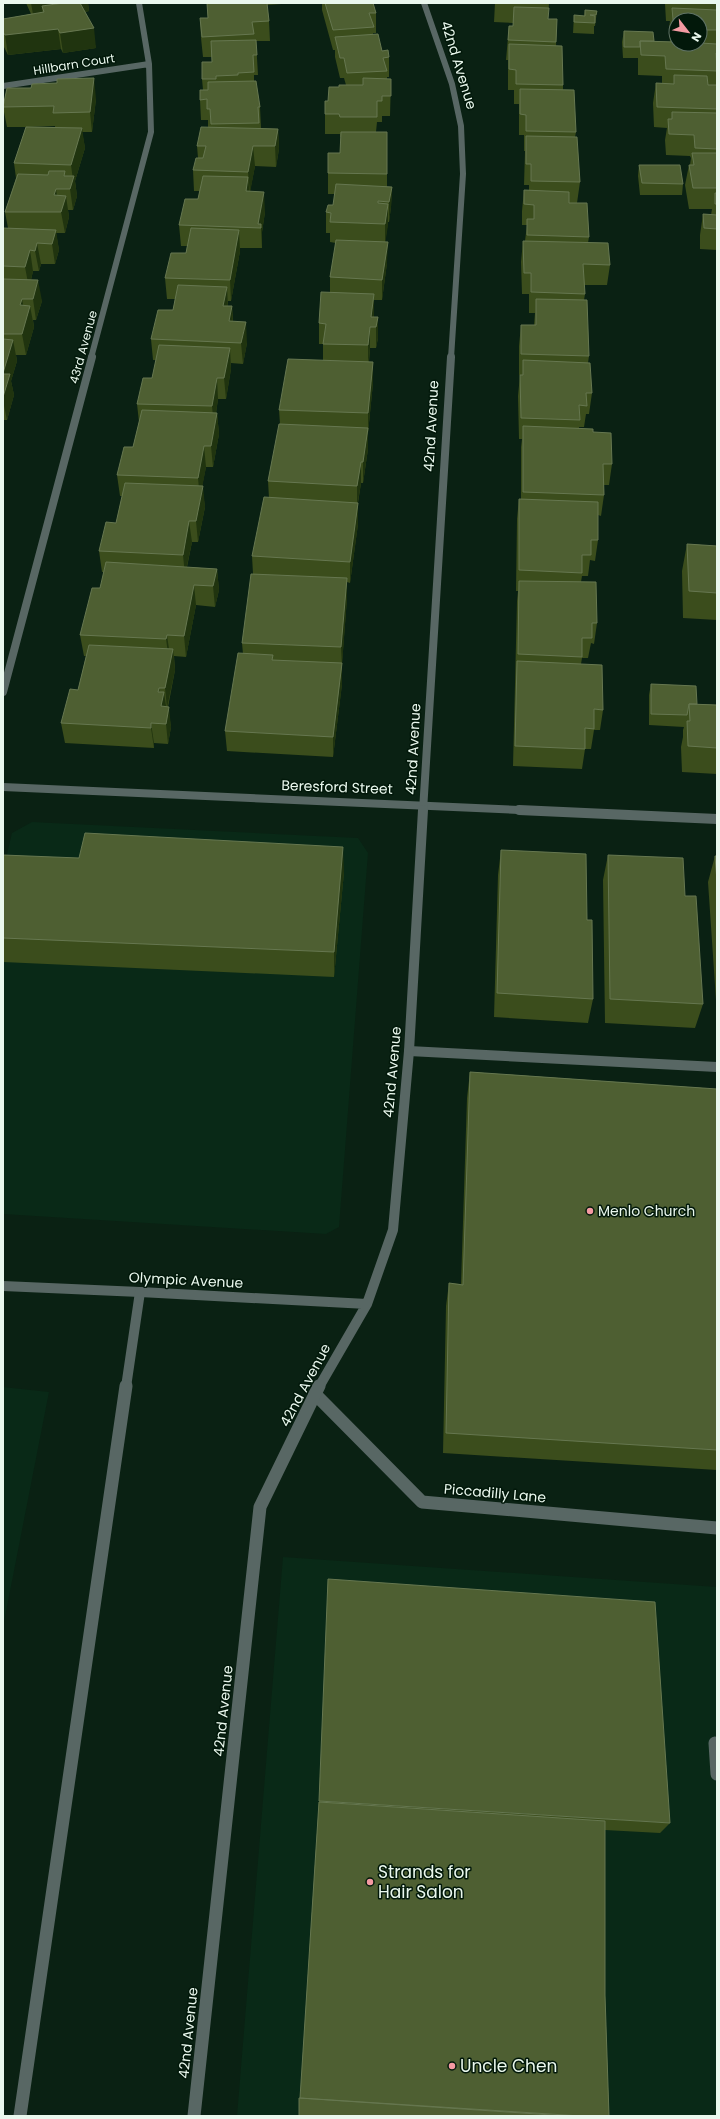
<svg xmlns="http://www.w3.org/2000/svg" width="720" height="2119" viewBox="0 0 720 2119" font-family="Poppins,sans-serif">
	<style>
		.built { fill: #092917 }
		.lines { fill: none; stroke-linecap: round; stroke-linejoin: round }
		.service-far1 { stroke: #586764; stroke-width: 10 }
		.service { stroke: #586764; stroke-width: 13 }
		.minor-far3 { stroke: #586764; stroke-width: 6 }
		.minor-far2 { stroke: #586764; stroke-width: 8 }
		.minor-far1 { stroke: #586764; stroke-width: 10 }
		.minor { stroke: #586764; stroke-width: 13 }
		.tertiary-far3 { stroke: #586764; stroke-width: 6 }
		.tertiary-far2 { stroke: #586764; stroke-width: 8 }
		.tertiary-far1 { stroke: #586764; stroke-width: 10 }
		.tertiary { stroke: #586764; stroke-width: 13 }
		.wall { fill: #3b4d1c; fill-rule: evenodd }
		.shaded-wall { fill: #20340f }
		.building { fill: #4e5f32; stroke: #667750 }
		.poi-dot { fill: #f49aa2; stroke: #02180a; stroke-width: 1.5 }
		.labels { text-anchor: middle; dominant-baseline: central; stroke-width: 3; stroke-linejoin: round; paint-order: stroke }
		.far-street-label { font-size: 12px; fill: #eaf8ee; stroke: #02180a }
		.street-label { font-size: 14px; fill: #eaf8ee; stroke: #02180a }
		.poi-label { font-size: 14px; fill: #eaf8ee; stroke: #02180a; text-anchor: start }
		.near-poi-label { font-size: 17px; fill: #eaf8ee; stroke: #02180a; text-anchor: start }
	</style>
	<rect width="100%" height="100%" fill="#0a2113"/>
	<!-- built -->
	<path class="built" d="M32,822L358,838L368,853L339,1227L326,1234L3,1214V870L12,833Z
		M3,1387L49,1392L3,1627Z
		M283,1557L717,1587V2116H237Z"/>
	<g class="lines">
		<!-- service-far1 -->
		<path class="service-far1" d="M409,1051L717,1067"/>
		<!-- service -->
		<path class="service" d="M715,1743L717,1774"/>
		<!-- minor-far3 -->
		<path class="minor-far3" d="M3,86L149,64
			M91,358L151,132L149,64L139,3"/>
		<!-- minor-far2 -->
		<path class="minor-far2" d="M3,692L92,357
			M3,787L541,811"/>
		<!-- minor-far1 -->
		<path class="minor-far1" d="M519,810L717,819
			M3,1286L140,1292"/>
		<!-- minor -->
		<path class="minor" d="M315,1394L422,1502L717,1528"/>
		<!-- tertiary-far3 -->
		<path class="tertiary-far3" d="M424,3L452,84L461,126L463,174L451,358"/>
		<!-- tertiary-far2 -->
		<path class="tertiary-far2" d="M423,811L451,357"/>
		<!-- tertiary-far1 -->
		<path class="tertiary-far1" d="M126,1387L140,1292L367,1304
			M319,1387L367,1304L393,1230L409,1051L423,810"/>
		<!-- tertiary -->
		<path class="tertiary" d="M20,2116L126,1386
			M194,2116L260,1507L319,1386"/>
	</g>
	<!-- wall -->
	<path class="wall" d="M26,3H88L89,11L85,12L96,48L63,53L61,49L8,55L3,45V19L31,14Z
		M207,3H296L267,5L269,21L270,41H256L258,75H254V81L260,107L261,128H259L278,129L279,149L276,167L255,166L250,191L265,212L262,232V248H240V251L231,301H228V306H232L233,321L247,343L243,364L231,363V369L226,399H218L216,413H217L219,434L213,467H206L202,486L205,507L198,542H192L187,567L217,569L219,590L215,607L196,605L186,657L174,656L175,670L168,707L171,727L168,744L154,743V748L65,743L61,723L78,690L86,656H84L80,635L100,588L104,572H102L99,551L116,523L122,496H120L117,475L133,447L139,422L137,404L152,378L156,360H153L151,339L173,310L175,299H167L165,278L186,253L187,246H181L179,225L198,199L200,191H194L193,170L198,158L197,146L208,127V120H201L200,100L203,90L202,79L212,62V57H203L201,38L200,18H208Z
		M322,3H373L376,13V33H373V35L382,51L389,57V77H387V79H391L390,116H382V122H377L376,132H387V187H392L391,207L389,222H388L385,242L387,263L382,300H374V317H378V338L376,348H370L369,362H373V383L368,433V449L363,483H361L358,503V524L350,583L347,582V598L342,663V684L333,757L227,751L225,731L243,654L242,643L253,574L252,556L269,498L268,481L280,424L279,410L323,360V344H319V323L330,292V277L336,243L330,242V233H326V212L333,205L335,194H328V173L340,153L341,137H340V134H325V114L328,101L339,87L346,85L344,78H340L335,57V50H333L322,10Z
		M495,3H549L548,19H557L556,46L563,85V90L576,132L575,137L580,182L577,203L589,237L588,243L610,265L607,285H584L585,294L584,300L589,356L588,363L592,393L589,414H586L584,427H579V428L593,432L612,464L609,485H604V495L601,516L598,515V540L595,561L590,560L588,576H582L581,582L597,623L594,644L591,643L588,658H582L581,664L603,710L600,730H594L591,749H585L582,769L513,766L517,601L518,591H516L517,519L519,499H521V447L522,439H519L518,396L520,375H519V346L521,325H534L535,313H529V294H522L521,262L523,241H525L527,225H522V211L524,190L529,191V185H524L525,151H524V135H519V104H514V90H508V60H506L509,26H513V23L494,22Z
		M656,3H717V250L700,249V235L703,214L711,215L712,209H689L685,185L689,165H690L691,158L690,156L666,155L665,140L667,128L654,127L653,103L656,83H662V76L638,75V58H623L622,42L624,31L654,41L670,42L669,28L670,21H666L665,4ZM676,20H700V44H676Z
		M585,10L597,11L595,26H594V34L573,33L574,15L584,16Z
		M96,99L92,132H82L85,148L75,181L77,196L73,210H68L69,217L65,233H56L59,250L55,264H41L39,271H33L31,280L42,301L36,320H33L34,327L26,355H16L17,361L11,381L14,395L7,420H3V228H8L5,212L16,178L14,163L26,127H7L3,107ZM55,126V127H28Z
		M639,165L683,184L682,195H640L638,176Z
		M687,544L717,546V620L683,618L682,571Z
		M651,684L697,704L717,705V774L682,772L681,747L683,737V730L684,727L649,725V695Z
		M501,850L587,920L593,999L588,1023L494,1017L498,875Z
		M3,855L344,872L334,977L3,962Z
		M608,855L685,896L703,1004L695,1028L605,1023L603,880Z
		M715,856H717V1015L708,882Z
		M470,1072L717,1089V1470L443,1453L446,1306L449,1283L461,1284L467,1098Z
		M319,1801L670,1823L660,1833L605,1830V1995L609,2116H299Z"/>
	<!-- shaded-wall -->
	<path class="shaded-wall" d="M31,3H88L89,11L45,18L44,12L42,6L43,18L34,20Z
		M94,28L96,48L63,53L60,33Z
		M58,29L61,49L8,55L5,35Z
		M94,78L96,99L92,132L90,112Z
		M82,128L85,148L75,181L77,196L73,210L70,189L73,180L71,165Z
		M278,129L279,149L276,167L275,146Z
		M253,146L255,166L250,193L248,172Z
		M248,177L250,198L246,191Z
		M392,187L391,207L389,222V202Z
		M56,189L59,209L54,195Z
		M264,192L265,212L262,232V248L261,228L258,224Z
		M66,196L69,217L65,233L61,212Z
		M388,204V225L385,245V224Z
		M56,230L59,250L55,264L52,244Z
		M239,230L240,251L231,301L230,280Z
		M388,242L387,263L382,300V280Z
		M37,243L41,264L39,271L35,251Z
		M30,250L33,271L29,288L25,267Z
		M38,280L42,301L36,320L33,299Z
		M227,287L228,308L223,306Z
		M374,294V315L372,327L371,317Z
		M22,299L26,320L20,305Z
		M30,306L34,327L26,355L22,334Z
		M232,306L233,327L229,321Z
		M378,317V338L376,348V327Z
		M246,322L247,343L243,364L241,343Z
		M370,327V348L368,366V345Z
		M13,340L17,361L11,381L14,395L7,420L3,401V373Z
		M230,348L231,369L226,399L224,378Z
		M373,362V383L368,433V449L363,483V462L368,429V413Z
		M217,378L218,399L214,427L212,406Z
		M217,413L219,434L213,467L211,446Z
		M204,446L206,467L200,499L198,478Z
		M361,462V483L357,507V486Z
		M203,486L205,507L198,542L196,521Z
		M358,503V524L350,583V562Z
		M189,521L192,542L185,575L183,555Z
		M217,569L219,590L215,607L213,586Z
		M347,578V598L342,665V663V684L333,757V737L342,666L341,647Z
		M194,585L196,605L186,657L184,636Z
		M167,635L170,656L169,660L166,639Z
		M173,649L175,670L167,708L165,688Z
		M159,688L161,706L164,692L167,713L164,724L158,692Z
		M169,707L171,727L168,744L166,724Z
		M151,723L154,743V748L151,728Z
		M343,847L344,872L334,977V952Z"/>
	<!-- building -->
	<path class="building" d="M63,3H80L94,28L60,33L58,29L5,35L3,32V19L44,12L42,6Z
		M207,3H267L269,21L252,22L254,34L202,37L200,18H208Z
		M325,3H373L376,13H369L374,27L333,30Z
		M514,7L549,8L548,19H557L556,42L508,40L509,26H513Z
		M672,8L717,10V30H700V20H676V31H674Z
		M585,10L597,11L596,15H590L595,16V23L574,22V15L585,16Z
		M624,31L653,32L654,41H640V47H624Z
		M378,34L382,51L388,50L389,57L383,58L387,71L347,73L344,58H340L335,37Z
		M256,40L257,55H253L254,72L238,73V75L216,76V79H202V62H212L211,41Z
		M640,41L676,42V44H700V43L717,44V54L716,53L717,71L666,69L665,56L641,55Z
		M509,44L562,46L563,85L516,84V70L509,69Z
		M674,75L707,76L708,85H717V109L657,107L656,83L674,84Z
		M94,78L90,112L53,113L54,106L3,107L7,88H31L32,84L57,83V79Z
		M363,78L391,79V96H382V101H377V117H340L339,114H325V101H328L329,87H339V85H363Z
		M256,81L260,107H258L259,123L211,124L210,109H207V99L200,100V90H208V82Z
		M520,89L574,90L576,132L526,131V115L520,114Z
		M672,112L717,113V149L695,148L694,135L669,134L668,119H672Z
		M26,127L82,128L71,165L14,163Z
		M201,127L278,129L275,146H253L248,172L193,170L196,158H203L206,146H197Z
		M341,132H387V174L328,173V153H340Z
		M526,136L577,137L580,182L531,181V164H526Z
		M692,153H717V188H693L689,165H694Z
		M639,165H680L683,184L642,183Z
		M49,171H65L64,176H74L70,189H56L54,195L66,196L61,212H5L18,174L48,175Z
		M203,176L248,177L246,191L264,192L258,224H261V228L179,225L185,199H198Z
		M336,184L392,187L389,202L378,201V203L388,204L385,224L330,222L331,213L326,212L328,205H333Z
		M524,190L569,192V203H587L589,237L527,235V219H534V205L524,204Z
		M715,193H717V204H715Z
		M703,214L717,215V229L704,228Z
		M3,228L56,230L52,244L37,243L35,251L30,250L25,267L3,266Z
		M191,228L239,230L230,280L165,278L171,253H186Z
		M336,240L388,242L382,280L330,277Z
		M523,241L608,243L610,265L583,264L585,294L531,292V273H524Z
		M3,279L38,280L33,299H22L20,305L30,306L22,334H3Z
		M178,285L227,287L223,306H232L229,321L246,322L241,343L151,339L158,310H173Z
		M321,292L374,294L371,317H378L376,327H370L368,345L323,344L326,324L319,323Z
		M536,299L587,300L589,356L521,354V325H536Z
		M3,339L13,340L3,373Z
		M159,345L230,348L224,378H217L212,406L137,404L143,378H152Z
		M288,359L373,362L368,413L279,410Z
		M523,360L590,363L592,393H586L587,406L579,405L580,420L521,418L520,375H523Z
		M3,374H10L3,397Z
		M142,410L217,413L211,446H204L198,478L117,475L124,447H133Z
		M279,424L368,428L363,462H361L357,486L268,481Z
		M523,426L593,429V432L611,433L612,464H603L604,495L523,492Z
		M125,483L203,486L196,521H189L183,555L99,551L106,522L116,523Z
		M264,497L358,503L350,562L252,556Z
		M519,499L598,502V540H591V555H582V573L519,570Z
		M687,544L717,546V593L689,591Z
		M106,562L217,569L213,586L194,585L184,636L167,635L166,639L80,635L92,588H100Z
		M251,574L347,578L341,647L242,643Z
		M519,581L596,582L597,623H592V638H582V657L518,654Z
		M89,645L173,649L165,688H159L158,692H164L161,706L169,707L166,724L151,723V728L61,723L70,689L78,690Z
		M238,653L273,655L272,660L342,663L333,737L225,731Z
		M517,661L602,665L603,710L594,709V729L585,728V749L515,746Z
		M651,684L696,686L697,704H689L687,715L651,714Z
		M689,704L717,705V748L688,746L687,721H690Z
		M85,833L343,847L334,952L3,938V855L79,858Z
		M501,850L586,854L587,920H592L593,999L497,993Z
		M608,855L683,858L685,896H696L703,1004L610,999Z
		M715,856H717V881Z
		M470,1072L717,1089V1450L446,1433L449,1283L463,1285Z
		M328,1579L655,1602L670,1823L319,1801Z
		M319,1802L605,1821V1995L609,2116H581L300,2098Z
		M299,2098L567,2116H299Z"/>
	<!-- markers -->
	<g class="poi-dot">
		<circle cx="590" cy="1211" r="4"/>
		<circle cx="370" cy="1882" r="4"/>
		<circle cx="452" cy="2066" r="4"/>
	</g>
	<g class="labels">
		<!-- far-street labels -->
		<g class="far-street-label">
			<text transform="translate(74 64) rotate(-9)">Hillbarn Court</text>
			<text transform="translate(83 347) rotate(-75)">43rd Avenue</text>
		</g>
		<!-- street labels -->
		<g class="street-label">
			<text transform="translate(459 65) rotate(73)">42nd Avenue</text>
			<text transform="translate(431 426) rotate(-87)">42nd Avenue</text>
			<text transform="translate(413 749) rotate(-87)">42nd Avenue</text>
			<text transform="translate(337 787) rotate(2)">Beresford Street</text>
			<text transform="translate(392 1072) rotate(-85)">42nd Avenue</text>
			<text transform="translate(186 1280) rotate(3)">Olympic Avenue</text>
			<text transform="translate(305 1385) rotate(-62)">42nd Avenue</text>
			<text transform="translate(495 1493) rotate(5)">Piccadilly Lane</text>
			<text transform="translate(223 1711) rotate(-84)">42nd Avenue</text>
			<text transform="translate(188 2033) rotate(-84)">42nd Avenue</text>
		</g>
		<!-- poi labels -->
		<g class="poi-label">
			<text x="598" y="1211">Menlo Church</text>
		</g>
		<!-- near-poi labels -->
		<g class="near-poi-label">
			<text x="378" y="1872">Strands for<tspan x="378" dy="20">Hair Salon</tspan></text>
			<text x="460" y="2066">Uncle Chen</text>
		</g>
	</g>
	<!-- border -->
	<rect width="720" height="2119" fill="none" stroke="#eaf8ee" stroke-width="8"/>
	<!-- north arrow -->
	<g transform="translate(688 32) rotate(121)"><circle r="19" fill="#02180a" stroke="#5f7265"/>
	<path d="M0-3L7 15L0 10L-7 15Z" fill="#f49aa2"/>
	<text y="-6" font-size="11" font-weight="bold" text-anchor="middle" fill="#eaf8ee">N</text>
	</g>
</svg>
